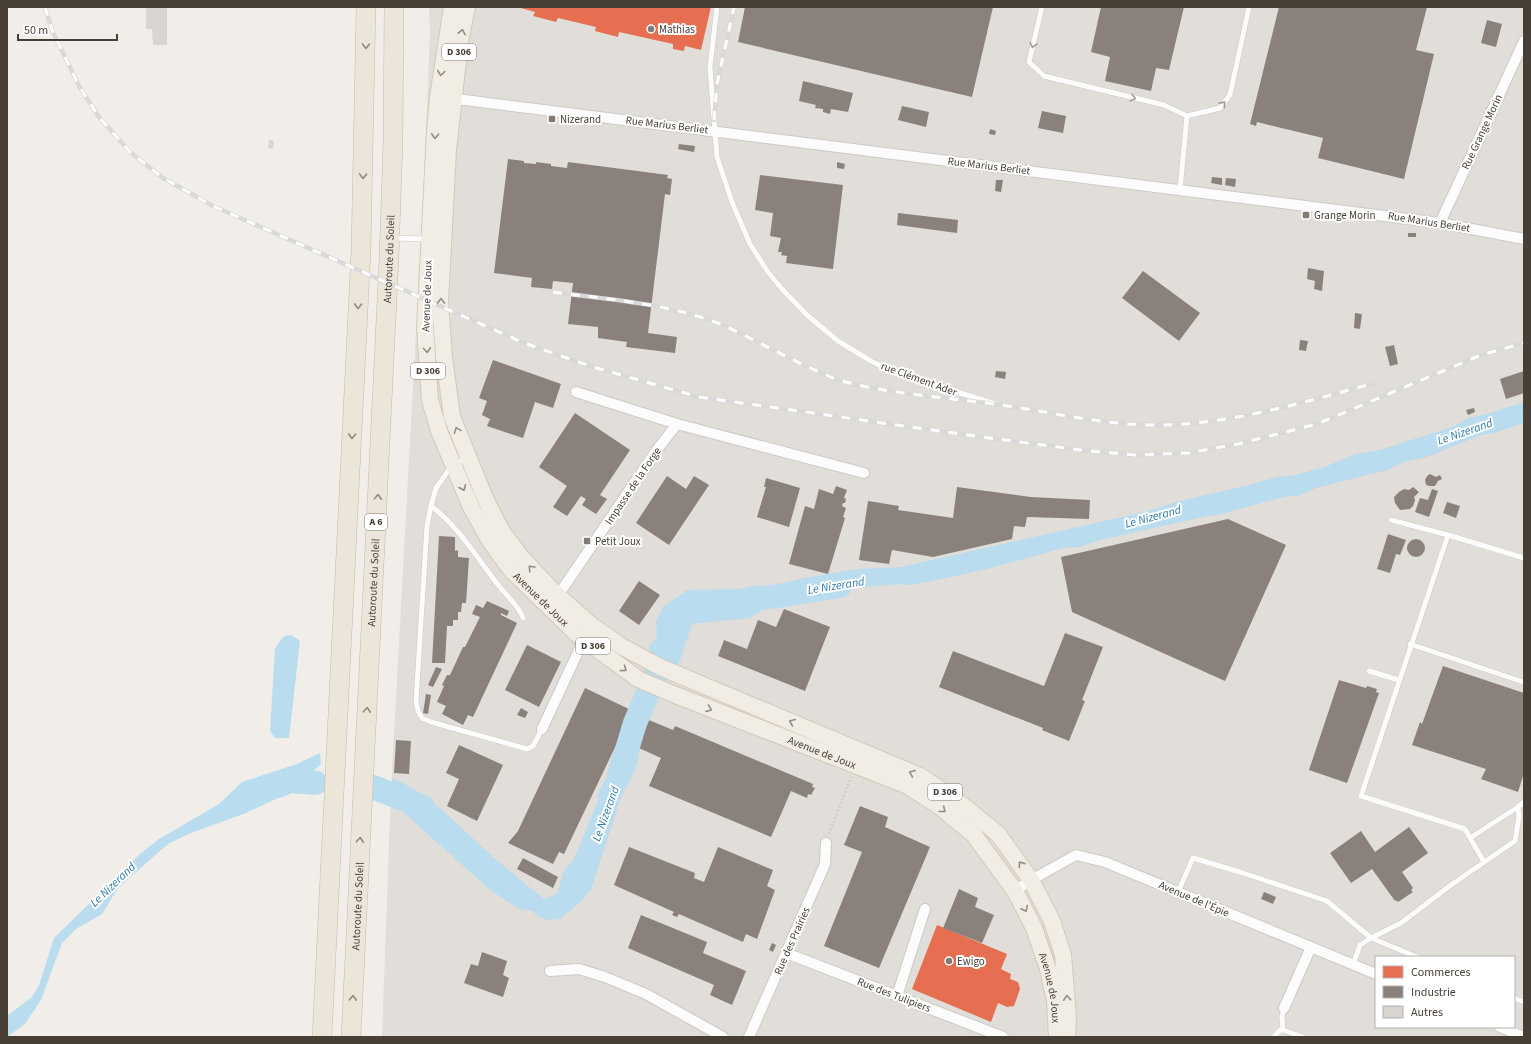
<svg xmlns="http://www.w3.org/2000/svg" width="1531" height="1044" viewBox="0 0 1531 1044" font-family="'Source Sans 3',sans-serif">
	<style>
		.industrial { fill: #e1ddd8; fill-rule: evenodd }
		.water { fill: #badcef }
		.shops { fill: #e76f51 }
		.industry { fill: #8a817c }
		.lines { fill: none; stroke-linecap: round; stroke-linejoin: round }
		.river { stroke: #badcef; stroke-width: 24 }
		.building { fill: #d9d5d1 }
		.service-casing { stroke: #cdcac6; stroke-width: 6 }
		.minor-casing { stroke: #cdcac6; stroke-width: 12 }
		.primary-casing { stroke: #d3c9b7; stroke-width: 18 }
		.motorway-casing { stroke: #c8baa5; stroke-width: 20 }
		.path { stroke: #d1cecb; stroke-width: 2.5; stroke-dasharray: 2 2; stroke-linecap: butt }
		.service { stroke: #fdfcfc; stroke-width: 5 }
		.minor { stroke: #fdfcfc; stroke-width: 10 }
		.primary { stroke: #f1ece4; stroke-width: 16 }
		.motorway { stroke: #ece5d9; stroke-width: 19 }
		.rail-casing { stroke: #d9d9d8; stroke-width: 4.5 }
		.rail { stroke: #fff; stroke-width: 3; stroke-dasharray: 9; stroke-linecap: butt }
		.oneway { stroke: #948d84 }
		.oneway2 { stroke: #a29e99 }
		.oneway3 { stroke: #918a7f }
		.poi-dot { fill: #827c75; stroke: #fff; stroke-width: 1.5 }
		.labels { text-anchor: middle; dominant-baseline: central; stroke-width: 4; stroke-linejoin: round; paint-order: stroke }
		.shield { fill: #fff; stroke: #7e7972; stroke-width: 1 }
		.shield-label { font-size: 10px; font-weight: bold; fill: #473f36 }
		.poi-label { font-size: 11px; fill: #473f36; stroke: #fff; text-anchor: start }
		.street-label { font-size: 11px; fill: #473f36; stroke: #fff }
		.water-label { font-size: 12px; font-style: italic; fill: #2d7cab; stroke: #fff }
	</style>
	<rect width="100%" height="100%" fill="#f1eeea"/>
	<!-- industrial -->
	<path class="industrial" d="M429,7H1524V1037H382L391,789L423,204L430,32ZM1376,957H1514V1027H1376Z"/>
	<!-- water -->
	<path class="water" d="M1524,402V423L1494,433L1480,435L1435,454L1423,458L1407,461L1387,470L1316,488L1298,496H1288L1213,516H1208L1100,540L1079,547L1064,548L987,569L928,582L908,585L901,584L798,592L773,602L751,618L692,624L676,672L651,663L649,646L657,637L656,621L664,606L687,590L740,589L756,585L763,589L775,588V585L804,578L857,569L901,567L1149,511L1176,502L1201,496L1245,486L1277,477L1295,475L1325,467L1355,454L1380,450L1455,426L1468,418L1488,414Z
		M291,635L300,641L289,738H275L270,731L275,648L284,636Z
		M624,742L640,749L637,765L620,800L591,890L575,907L559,919L549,920L541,918L532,911L519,909L489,889L402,811L392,794V778C426,792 452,819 479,844C499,863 522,881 544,899L557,894L564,871L574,859L599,798L597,796Z
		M320,753L321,764L309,775L310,788L302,794L291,792L246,813L191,833L170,843L162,849L118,888L102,914L76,929L62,943L41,1000L25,1024L7,1037V1016L32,997L39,985L54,938L141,853L159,839L219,804L242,782L297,764Z"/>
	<!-- shops -->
	<path class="shops" d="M517,7H711L701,50L685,46L684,51L673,49V44L619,32L618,37L595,31L596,27L558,18L556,22L533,16L535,12Z
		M937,925L1007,954L1001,969L1011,974L1010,979L1018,982L1020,989L1014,1006L1007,1007L998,1003L991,1022L912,989Z"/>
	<!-- industry -->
	<path class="industry" d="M745,7H993L972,97L738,42Z
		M1101,7H1184L1169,70L1156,68L1151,91L1105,81L1110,57L1091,52Z
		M1279,7H1427L1416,50L1434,54L1404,179L1318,158L1323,138L1257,122L1256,126L1250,124Z
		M1487,20L1502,24L1496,47L1481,43Z
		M803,81L853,93L848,112L831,109L830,114L823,112V109L815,108L816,105L799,101Z
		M902,106L929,112L926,127L898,120Z
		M1042,111L1066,116L1063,133L1038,128Z
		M990,129L996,131L995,135L989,134Z
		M679,144L695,146L694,152L678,149Z
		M508,159L524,161V163L536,164V162L551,164V166L567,168L568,162L668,175L667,178L672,179L670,195L665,194L648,333L677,337L675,353L626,347L627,342L598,338V327L568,324L573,283L553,281L552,289L531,287L532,278L494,273Z
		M837,162L845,164L844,169L837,168Z
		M760,175L843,185L833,269L786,263L787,256L781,255L782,252H778L781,238L770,236L773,213L755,210Z
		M1212,177L1222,178V185L1211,183Z
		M1226,178L1236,179L1235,187L1225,185Z
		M996,180H1003L1001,192L995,191Z
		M898,213L958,220L957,233L897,225Z
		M1408,233H1416V237H1408Z
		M1308,268L1324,271L1322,291L1314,289L1315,281L1307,279Z
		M1143,271L1200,313L1179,341L1122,298Z
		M1355,313L1362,314L1360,329L1354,328Z
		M1300,340L1308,341L1306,351L1299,350Z
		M1394,345L1398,364L1390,366L1385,347Z
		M493,360L561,384L553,408L535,402L523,438L487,426L490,419L482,415L487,401L479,398Z
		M996,371L1006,372L1005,379L995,377Z
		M1524,371V393L1506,399L1500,379Z
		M1474,408L1475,412L1468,415L1466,410Z
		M575,413L630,450L600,495L607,499L596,514L582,505L586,499L581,496L567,516L553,507L567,486L539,467Z
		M1430,474L1436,477L1440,475L1442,479L1438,481L1435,486H1430L1426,485L1425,480L1427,476Z
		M667,476L686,489L694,476L709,485L669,545L636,523Z
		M766,478L800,488L789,527L757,517L766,487H764Z
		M836,486L847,490L844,498L846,499L845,503H843L842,506L846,508L843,517L845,518L828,574L789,564L805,506L814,509L819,489L833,494Z
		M957,487L1031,497L1090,500L1089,519L1027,517L1025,527L1014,526L1012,539L933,557L892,550L889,564L859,560L868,501L899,506L898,510L953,518Z
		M1413,487L1419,492L1414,497L1415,500L1413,506L1410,509L1400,510L1395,503L1394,497L1399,492L1404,489L1409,490Z
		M1432,489L1438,491L1429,517L1415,512L1420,498L1428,500Z
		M1447,502L1460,506L1456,518L1443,513Z
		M1228,519L1286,545L1225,681L1072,612L1061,557Z
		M1388,534L1406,540L1400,555L1396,554L1390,573L1377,569Z
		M439,536L455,537V551L458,550V557L469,558L466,603H462L461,612H458V620H453V626H447L445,663H432Z
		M1407 548a9 9 0 1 1 18 0a9 9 0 1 1-18 0Z
		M639,581L660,595L639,625L619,611Z
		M487,601L509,611L507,616L501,613V615L517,623L473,717L468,715L463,725L442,714L446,706L437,702L444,686L442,685L447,675H450L463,647H465L480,617L472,614L476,605L483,608Z
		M784,609L830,627L805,691L718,656L724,640L747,649L758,620L776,627Z
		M1065,633L1103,647L1082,700L1085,701L1069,741L1042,730L1043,728L939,687L953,651L1044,686Z
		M527,645L561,662L539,707L505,690Z
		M1443,666L1524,693V773L1518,792L1481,779L1486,769L1412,745L1420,722L1422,724Z
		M436,667L442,669L433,687L428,685Z
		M1339,680L1366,688L1367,686L1377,689L1376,692L1379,693L1347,783L1309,770Z
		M585,688L633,711L632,713L673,730L675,726L813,784L812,787L815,788L811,795L808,794L807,798L791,791L771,837L649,786L661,758L619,739L564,854L559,852L553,864L508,843L518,831Z
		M426,694L431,695L428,714L423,713Z
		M521,708L528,712L525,718L517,715Z
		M396,740L411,741L409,774L394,773Z
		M459,745L503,765L477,821L447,806L459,779L446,773Z
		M860,806L888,817L885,827L930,847L879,968L824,946L862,852L844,845Z
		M1409,827L1428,853L1402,872L1413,888L1411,890L1413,892L1398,902L1396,900L1395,901L1372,869L1351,883L1330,853L1361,831L1375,852Z
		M629,847L695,873L694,878L704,882L718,847L773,870L767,886L775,890L757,939L746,934L743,942L679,914L677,917L672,915L674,912L614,885Z
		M523,858L558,877L553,888L517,869Z
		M959,889L978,898L975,907L994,915L982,943L943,928Z
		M1264,892L1276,897L1273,904L1261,899Z
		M641,915L707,942L703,953L746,971L732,1005L710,995L714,985L628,948Z
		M772,943L776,945L773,952L769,950Z
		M482,952L507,961L503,975L509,978L503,997L464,983L471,964L478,966Z"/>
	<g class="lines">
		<!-- river -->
		<path class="river" d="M764,598L840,586
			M619,776L635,723L669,644
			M278,786L290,781L316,783
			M373,787L423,807"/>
	</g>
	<!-- building -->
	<path class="building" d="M146,7H167V45H153L152,29H146Z
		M269,140L274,141L273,149L268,148Z"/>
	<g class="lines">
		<!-- service casing -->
		<g class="service-casing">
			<path id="service" d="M717,7L710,67L717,157L732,202L750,244L768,272L782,289L807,315L838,341L871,361L895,373L996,404
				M1042,7L1029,62L1044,76L1164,105L1187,116L1220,108L1230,95L1249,7
				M1180,190L1187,116
				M393,238L427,239
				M467,459L453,464L436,488L431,506L427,526L416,701L418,711L422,718L431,722L527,749L533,746L542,729
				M431,506C459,527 477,558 499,586C507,596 519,606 523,618
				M1391,520L1448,535
				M1410,644L1523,682
				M1369,671L1399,680
				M1470,838L1518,807
				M1484,862L1465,829L1361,796L1448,535L1524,558
				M1178,892L1193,858L1243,873L1327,901L1371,938L1417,957
				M1353,965L1360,945L1371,938L1401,923L1451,885L1515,841L1519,817L1518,807L1524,802
				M1514,998L1524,1002
				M1283,1030L1282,1017L1284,1008
				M1274,1037L1280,1030H1283L1303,1037"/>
		</g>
		<!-- minor casing -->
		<g class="minor-casing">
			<path id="minor" d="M449,98L1440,223L1524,239
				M1440,223L1524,41
				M576,392L677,424L864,473
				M555,600L656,451L677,424
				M542,729L586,635
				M1015,891L1031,880L1076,855L1105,862L1376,974
				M786,953L1003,1037
				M550,971L579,969L605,977L646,994L723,1037
				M897,996L925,909
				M1284,1008L1311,947
				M1500,1027L1524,1037
				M749,1037L825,864L826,843"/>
		</g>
		<!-- primary casing -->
		<g class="primary-casing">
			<g id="primary">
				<path id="s1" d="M452,7L438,97L435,132L425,327L430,400L439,431L471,507L490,541L511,570L577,634L638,679L673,694L906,785L939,806L974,835L1015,891L1034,928L1048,969L1055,1001L1057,1037"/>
				<path d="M467,7L460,42L448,150L440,302L444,357L452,417L485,498L501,530L521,557L555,593L591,625L621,646L660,667L920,776L955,799L998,834L1031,880L1052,921L1063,955L1068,1016L1067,1037"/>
			</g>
		</g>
		<!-- motorway casing -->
		<g class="motorway-casing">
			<g id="motorway">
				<path d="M322,1037L361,250L366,7"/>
				<path id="s2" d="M351,1037L389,258L393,142L394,7"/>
			</g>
		</g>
		<!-- path -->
		<path class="path" d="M829,834L851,777"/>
		<!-- service -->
		<use href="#service" class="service"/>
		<!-- minor -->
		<use href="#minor" class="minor"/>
		<!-- primary -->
		<use href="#primary" class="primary"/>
		<!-- motorway -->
		<use href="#motorway" class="motorway"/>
		<!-- rail casing -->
		<g class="rail-casing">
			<path id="rail" d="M45,7L52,30L79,86L99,117L130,152L163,178L213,206L524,343L593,367L699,397L982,437L1081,450L1135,455L1188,453L1238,444L1317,424L1481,355L1524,343
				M714,120L717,84L734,7
				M553,292C611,300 672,303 727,327C757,341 785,357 815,370C823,373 830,377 838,380C889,394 942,397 994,404C1045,411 1094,423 1145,425C1224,427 1300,403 1375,383"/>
		</g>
		<!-- rail -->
		<use href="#rail" class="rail"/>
	</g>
	<!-- one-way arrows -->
	<defs><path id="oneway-chevron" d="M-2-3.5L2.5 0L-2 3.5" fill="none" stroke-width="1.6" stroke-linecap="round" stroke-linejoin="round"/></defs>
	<g class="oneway">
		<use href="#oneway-chevron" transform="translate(462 32) rotate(-78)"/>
		<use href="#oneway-chevron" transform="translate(441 73) rotate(98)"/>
		<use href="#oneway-chevron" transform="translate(435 136) rotate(93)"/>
		<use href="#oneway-chevron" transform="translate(441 301) rotate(-90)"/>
		<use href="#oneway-chevron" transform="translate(427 350) rotate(86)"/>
		<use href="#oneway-chevron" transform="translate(457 430) rotate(-111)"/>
		<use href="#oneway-chevron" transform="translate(463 488) rotate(67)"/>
		<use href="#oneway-chevron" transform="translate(531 568) rotate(-133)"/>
		<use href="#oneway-chevron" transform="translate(624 669) rotate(36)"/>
		<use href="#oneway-chevron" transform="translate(709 709) rotate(21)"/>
		<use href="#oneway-chevron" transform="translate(792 722) rotate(-158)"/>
		<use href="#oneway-chevron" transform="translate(912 773) rotate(-157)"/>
		<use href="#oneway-chevron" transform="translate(943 810) rotate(39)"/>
		<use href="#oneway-chevron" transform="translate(1021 864) rotate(-125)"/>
		<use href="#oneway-chevron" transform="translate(1025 909) rotate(63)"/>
		<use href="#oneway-chevron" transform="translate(1067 998) rotate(-93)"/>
	</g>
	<g class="oneway2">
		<use href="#oneway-chevron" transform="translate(1033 45) rotate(103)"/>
		<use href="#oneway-chevron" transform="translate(1133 98) rotate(14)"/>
		<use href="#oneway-chevron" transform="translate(1223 104) rotate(-48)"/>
	</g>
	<g class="oneway3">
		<use href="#oneway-chevron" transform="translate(366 46) rotate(91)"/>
		<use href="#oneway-chevron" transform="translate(363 176) rotate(92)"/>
		<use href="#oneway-chevron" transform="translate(358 306) rotate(93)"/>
		<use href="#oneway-chevron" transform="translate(352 436) rotate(93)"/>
		<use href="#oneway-chevron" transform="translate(378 497) rotate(-87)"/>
		<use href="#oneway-chevron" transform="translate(367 710) rotate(-87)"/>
		<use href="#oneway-chevron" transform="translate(360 840) rotate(-87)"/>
		<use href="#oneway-chevron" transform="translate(353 998) rotate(-87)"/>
	</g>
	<!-- markers -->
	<g class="poi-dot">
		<circle cx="651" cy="29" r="4"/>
		<rect x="548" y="115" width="8" height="8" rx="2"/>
		<rect x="1302" y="211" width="8" height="8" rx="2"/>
		<rect x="583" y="537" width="8" height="8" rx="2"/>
		<circle cx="949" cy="961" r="4"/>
	</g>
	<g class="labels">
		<!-- shield labels -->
		<g class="shield">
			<rect x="442" y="44" width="34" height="16" rx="3"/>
			<rect x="411" y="363" width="34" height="16" rx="3"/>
			<rect x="365" y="514" width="22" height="16" rx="3"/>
			<rect x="576" y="638" width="34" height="16" rx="3"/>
			<rect x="928" y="784" width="34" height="16" rx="3"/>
		</g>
		<g class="shield-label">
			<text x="459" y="52">D 306</text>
			<text x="428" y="371">D 306</text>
			<text x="376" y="522">A 6</text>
			<text x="593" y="646">D 306</text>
			<text x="945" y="792">D 306</text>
		</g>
		<!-- poi labels -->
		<g class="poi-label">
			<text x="659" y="29">Mathias</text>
			<text x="560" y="119">Nizerand</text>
			<text x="1314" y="215">Grange Morin</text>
			<text x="595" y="541">Petit Joux</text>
			<text x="957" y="961">Ewigo</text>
		</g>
		<!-- street labels -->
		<g class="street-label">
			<text transform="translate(667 125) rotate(7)">Rue Marius Berliet</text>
			<text transform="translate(1482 132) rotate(-65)">Rue Grange Morin</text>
			<text transform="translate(989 166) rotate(7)">Rue Marius Berliet</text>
			<text transform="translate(1429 222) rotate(9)">Rue Marius Berliet</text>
			<text stroke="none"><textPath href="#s2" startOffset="779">Autoroute du Soleil</textPath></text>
			<text transform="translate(427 296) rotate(-88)">Avenue de Joux</text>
			<text transform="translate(919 379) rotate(20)">rue Clément Ader</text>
			<text transform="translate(633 486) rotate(-56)">Impasse de la Forge</text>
			<text stroke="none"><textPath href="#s2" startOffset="455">Autoroute du Soleil</textPath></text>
			<text stroke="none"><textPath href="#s1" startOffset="626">Avenue de Joux</textPath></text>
			<text stroke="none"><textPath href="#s1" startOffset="950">Avenue de Joux</textPath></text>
			<text transform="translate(1194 899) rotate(23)">Avenue de l'Épie</text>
			<text stroke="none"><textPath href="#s2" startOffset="131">Autoroute du Soleil</textPath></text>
			<text transform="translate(792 941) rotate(-66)">Rue des Prairies</text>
			<text stroke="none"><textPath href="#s1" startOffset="1298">Avenue de Joux</textPath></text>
			<text transform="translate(894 995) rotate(21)">Rue des Tulipiers</text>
		</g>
		<!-- water labels -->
		<g class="water-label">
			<text transform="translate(1465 432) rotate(-19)">Le Nizerand</text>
			<text transform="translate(1153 517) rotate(-15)">Le Nizerand</text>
			<text transform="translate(836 586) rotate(-9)">Le Nizerand</text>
			<text transform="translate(606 814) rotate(-70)">Le Nizerand</text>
			<text transform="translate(113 885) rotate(-44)">Le Nizerand</text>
		</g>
	</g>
	<!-- border -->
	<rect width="1531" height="1044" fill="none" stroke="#473f36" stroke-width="16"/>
	<!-- legend -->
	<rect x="1375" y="956" width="140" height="72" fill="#ffffff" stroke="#b5b2af"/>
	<rect x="1383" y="966" width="20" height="12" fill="#e76f51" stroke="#b5b2af"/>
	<text x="1411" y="976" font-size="12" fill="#473f36">Commerces</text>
	<rect x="1383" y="986" width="20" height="12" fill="#8a817c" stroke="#b5b2af"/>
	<text x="1411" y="996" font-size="12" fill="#473f36">Industrie</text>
	<rect x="1383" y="1006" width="20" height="12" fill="#d9d5d1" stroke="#b5b2af"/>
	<text x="1411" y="1016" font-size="12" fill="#473f36">Autres</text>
	<!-- scale -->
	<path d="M18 34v6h99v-6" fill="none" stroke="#473f36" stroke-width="2"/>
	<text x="24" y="34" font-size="12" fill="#473f36" stroke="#ffffff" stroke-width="3" paint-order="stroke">50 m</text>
</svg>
